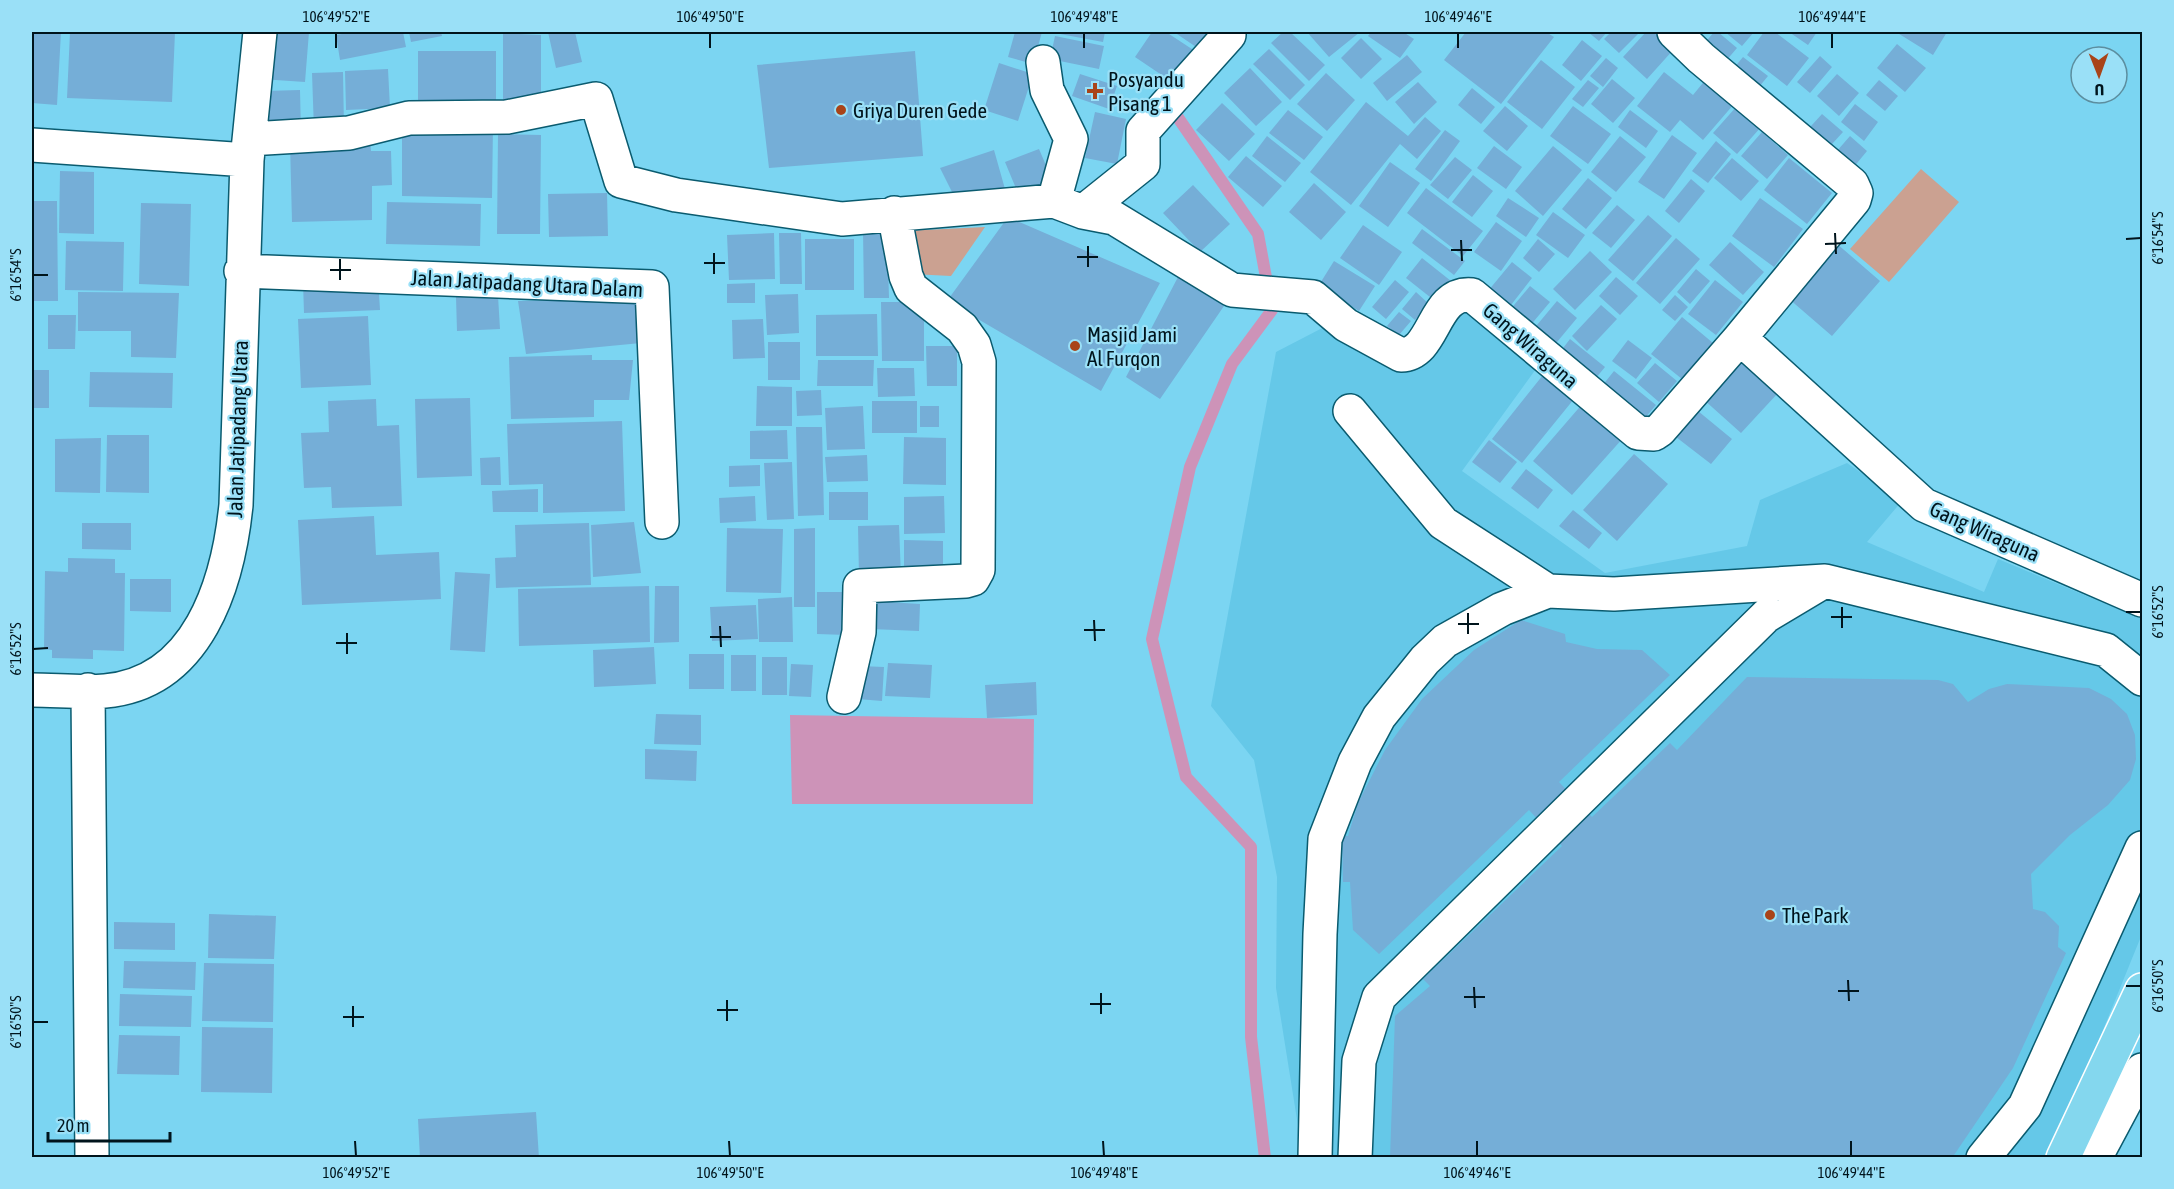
<svg xmlns="http://www.w3.org/2000/svg" width="2174" height="1189" viewBox="0 0 2174 1189" font-family="'Asap Condensed',sans-serif">
	<style>
		.built { fill: #65c8e8 }
		.green { fill: #cba191 }
		.water { fill: #cd93b8 }
		.lines { fill: none; stroke-linecap: round; stroke-linejoin: round }
		.stream { stroke: #cd93b8; stroke-width: 12 }
		.building { fill: #75aed7 }
		.minor-casing { stroke: #0a5b6f; stroke-width: 36 }
		.major-casing { stroke: #fff; stroke-width: 36 }
		.minor { stroke: #fff; stroke-width: 33 }
		.major { stroke: #84d7ee; stroke-width: 33 }
		.ticks { fill: none; stroke: #00141c; stroke-width: 2 }
		.poi-dot { fill: #a94419; stroke: #9ae0f7; stroke-width: 2 }
		.labels { text-anchor: middle; dominant-baseline: central; stroke-width: 4.5; stroke-linejoin: round; paint-order: stroke }
		.poi-label { font-size: 21px; fill: #00141c; stroke: #9ae0f7; text-anchor: start }
		.street-label { font-size: 21px; fill: #00141c; stroke: #9ae0f7 }
		.neatline { fill: none; stroke: #00141c; stroke-width: 2 }
		.ticks-label { font-size: 15px; text-anchor: middle; fill: #00141c }
	</style>
	<rect width="100%" height="100%" fill="#7bd5f2"/>
	<!-- built -->
	<path class="built" d="M1463,302L1541,362L1462,471L1605,573L1747,546L1760,500L1847,463L1902,501L1867,542L1984,592L1998,559L2142,619V934L2062,1131L2044,1157H1303L1276,988L1277,877L1254,760L1211,706L1276,352L1330,324L1389,360Z"/>
	<!-- green -->
	<path class="green" d="M1921,169L1959,202L1889,282L1850,249Z
		M985,227L951,276L912,274L904,231Z"/>
	<!-- water -->
	<path class="water" d="M790,715L1034,719L1033,804H792Z"/>
	<g class="lines">
		<!-- stream -->
		<path class="stream" d="M1172,104L1170,106L1258,234L1272,310L1232,364L1190,467L1152,639L1186,777L1251,847V1037L1265,1158"/>
	</g>
	<!-- building -->
	<path class="building" d="M32,32H61L57,105L32,103Z
		M70,32H175L172,102L67,98Z
		M265,32H309L305,82L261,79Z
		M353,32H403L406,47L340,60L336,35Z
		M409,32H441L442,36L411,42Z
		M480,32L541,35V102H503V34H480Z
		M548,32H575L582,62L556,68Z
		M1015,32H1042L1033,64L1008,57Z
		M1061,32H1105L1103,42L1060,34Z
		M1152,32H1166L1201,55L1175,84L1135,57Z
		M1174,32H1213L1205,53Z
		M1283,32H1290L1325,65L1309,81L1271,43Z
		M1307,32H1360L1329,57Z
		M1371,32H1403L1414,39L1400,58L1368,36Z
		M1466,32H1546L1554,37L1501,104L1444,60Z
		M1588,32H1607L1599,41Z
		M1611,32H1640L1619,53L1604,39Z
		M1646,32H1653L1674,49L1647,79L1623,57Z
		M1714,32H1718L1737,48L1719,69L1698,51Z
		M1725,32H1754L1742,46Z
		M1764,32H1775L1809,58L1787,86L1747,55Z
		M1789,32H1817L1808,45Z
		M1896,32H1947L1933,55Z
		M1055,36L1104,46L1099,69L1050,59Z
		M1361,38L1382,59L1361,79L1341,58Z
		M1582,40L1602,56L1581,81L1562,65Z
		M1897,44L1926,68L1905,92L1877,68Z
		M1269,49L1305,85L1290,100L1253,64Z
		M418,51H496V111H418Z
		M915,51L923,156L769,168L757,65Z
		M1407,55L1422,72L1387,101L1373,83Z
		M1820,56L1832,67L1810,93L1797,82Z
		M1743,57L1768,76L1754,93L1729,74Z
		M1606,58L1618,68L1603,87L1590,76Z
		M1541,60L1575,87L1542,129L1507,102Z
		M999,63L1033,74L1018,121L984,110Z
		M1250,68L1282,102L1256,126L1224,93Z
		M388,69L390,108L346,110L345,71Z
		M343,72L344,129L314,130L312,73Z
		M1664,72L1693,95L1711,73L1740,97L1703,140L1680,120L1670,132L1637,106Z
		M1326,73L1355,100L1327,131L1297,104Z
		M1080,74L1117,86L1109,109L1072,96Z
		M1837,74L1859,93L1839,116L1817,96Z
		M1612,79L1635,98L1613,123L1591,104Z
		M1588,80L1599,88L1583,107L1572,99Z
		M1879,80L1898,96L1885,111L1866,95Z
		M1418,82L1437,102L1414,124L1395,102Z
		M1472,88L1495,107L1481,124L1458,105Z
		M300,90L301,133L267,134L265,91Z
		M1366,102L1408,136L1425,117L1441,131L1417,159L1400,144L1351,205L1310,172Z
		M1222,103L1255,134L1229,161L1196,130Z
		M1855,104L1878,122L1864,141L1841,122Z
		M1505,106L1528,126L1507,151L1483,131Z
		M1573,106L1611,134L1588,164L1550,136Z
		M1737,106L1761,127L1737,154L1713,133Z
		M1288,110L1323,137L1304,160L1269,133Z
		M1630,110L1658,131L1646,148L1618,127Z
		M1095,112L1126,119L1117,164L1085,158Z
		M1822,114L1843,132L1822,155L1801,137Z
		M402,122L493,124L492,198L402,196Z
		M1445,130L1460,141L1431,181L1415,169Z
		M1762,132L1788,155L1767,179L1741,156Z
		M498,134L541,135L540,234H497Z
		M1672,135L1697,153L1664,199L1638,182Z
		M1267,136L1301,163L1285,182L1252,156Z
		M1620,136L1646,157L1616,192L1591,172Z
		M1850,136L1867,151L1848,174L1830,159Z
		M370,141L371,151H391L392,185L372,186V220L292,222L290,143Z
		M1716,141L1731,154L1708,183L1692,171Z
		M1494,146L1522,167L1506,189L1477,168Z
		M1553,146L1582,170L1543,216L1515,191Z
		M1039,149L1054,184L1020,198L1005,162Z
		M994,150L1005,189L955,198L940,168Z
		M1246,156L1282,186L1263,207L1228,177Z
		M1455,157L1472,170L1448,199L1430,185Z
		M1732,158L1759,181L1741,201L1714,178Z
		M1789,158L1832,193L1807,224L1764,190Z
		M1390,162L1420,183L1388,227L1359,206Z
		M60,171L94,172V234L59,233Z
		M1473,175L1493,191L1472,217L1452,202Z
		M1588,178L1612,198L1586,229L1562,209Z
		M1691,179L1705,191L1679,223L1665,211Z
		M1314,183L1346,212L1321,240L1289,212Z
		M1193,185L1230,224L1200,252L1163,213Z
		M1426,188L1483,231L1463,256L1407,213Z
		M607,193L608,236L549,237L548,194Z
		M1508,198L1539,218L1526,237L1496,216Z
		M1760,198L1803,229L1774,267L1732,236Z
		M32,201H57L58,301H32Z
		M387,202L481,204L480,246L386,244Z
		M141,203L191,204L189,286L139,284Z
		M1617,205L1635,220L1611,248L1592,233Z
		M1553,212L1585,235L1568,258L1536,235Z
		M1648,215L1672,236L1633,281L1608,260Z
		M1008,217L1160,283L1101,391L947,301Z
		M1496,222L1522,241L1501,271L1474,252Z
		M1363,225L1402,252L1379,285L1340,258Z
		M1422,229L1465,261L1454,275L1412,243Z
		M863,230H887L889,298H864Z
		M774,233L775,279L729,280L727,235Z
		M779,233H801L802,284H780Z
		M1676,238L1700,259L1660,304L1636,283Z
		M805,239H854V290H805Z
		M1538,239L1555,254L1539,272L1523,258Z
		M66,241L124,242L123,291L65,290Z
		M1730,242L1764,272L1743,295L1709,265Z
		M1836,243L1880,281L1832,336L1788,298Z
		M1590,251L1612,272L1575,310L1553,289Z
		M1422,258L1451,281L1435,301L1406,278Z
		M1334,261L1375,286L1359,311L1319,285Z
		M1512,262L1532,278L1504,314L1483,297Z
		M1696,269L1710,281L1690,304L1677,292Z
		M1178,277L1224,306L1160,399L1126,377Z
		M1616,277L1638,296L1620,315L1599,296Z
		M378,278L380,310L304,313L303,282Z
		M1395,280L1409,292L1386,319L1372,307Z
		M1715,280L1743,302L1716,335L1688,314Z
		M755,283V303H727V284Z
		M1530,286L1550,302L1529,327L1509,311Z
		M78,292L179,293L176,358L131,357V331H78Z
		M1416,292L1429,304L1415,320L1402,309Z
		M798,294L799,333L767,335L765,295Z
		M1675,295L1688,307L1675,321L1662,310Z
		M498,296L500,329L457,331L456,297Z
		M640,299L641,343L526,354L518,301Z
		M1557,301L1577,318L1552,348L1532,331Z
		M881,302H924V361H882Z
		M1601,305L1617,319L1587,351L1572,336Z
		M1399,312L1411,321L1399,335L1387,326Z
		M877,314L878,356H816V315Z
		M48,315H76L75,349H48Z
		M368,316L371,385L301,388L298,319Z
		M1682,317L1713,343L1682,379L1651,354Z
		M763,319L765,358L733,359L732,320Z
		M1570,339L1605,367L1591,384L1557,356Z
		M1628,340L1652,358L1636,379L1612,361Z
		M768,342H800V380H768Z
		M926,346H957V386H927Z
		M592,355V360H633L629,400H594V417L511,419L509,357Z
		M1740,359L1778,393L1741,433L1703,399Z
		M818,360H874L873,386H817Z
		M1655,363L1677,381L1659,402L1637,383Z
		M877,368H914L915,396L878,397Z
		M32,370H49V408H32Z
		M1547,370L1578,394L1522,463L1492,439Z
		M1614,371L1656,405L1639,425L1598,391Z
		M90,372L173,373L172,408L89,407Z
		M757,386L792,387V426H756Z
		M821,390L822,415L797,416L796,391Z
		M470,398L472,476L417,478L415,399Z
		M376,399L377,426L399,425L402,506L332,508L331,487L304,488L301,433L329,432L328,401Z
		M872,401H917V433H872Z
		M1584,402L1624,437L1572,495L1533,461Z
		M863,406L865,449L827,450L825,408Z
		M920,406H939V427H920Z
		M1698,411L1732,439L1711,464L1676,437Z
		M622,421L625,511L543,513V484L509,485L507,424Z
		M796,427H822L824,515L798,516Z
		M787,430L788,459H750V431Z
		M107,435H149V493L106,492Z
		M904,437L946,438V485L903,484Z
		M101,438L100,493L55,492V439Z
		M1489,440L1517,462L1500,483L1472,462Z
		M1634,454L1668,484L1617,541L1583,510Z
		M867,455L868,481L827,482L825,457Z
		M500,457L501,485H481L480,458Z
		M792,462L794,519L767,520L764,463Z
		M760,465V486L729,487V466Z
		M1526,469L1553,490L1538,509L1511,488Z
		M538,489V512H493L492,491Z
		M829,492H868V520H829Z
		M755,496L756,521L720,523L719,498Z
		M944,496L945,533L904,534V497Z
		M1573,510L1602,533L1589,549L1559,526Z
		M374,516L376,555L439,552L441,599L302,605L298,520Z
		M634,522L641,573L593,577L591,525Z
		M82,523H131V550L82,549Z
		M589,523L591,585L496,588L495,558L516,557L515,525Z
		M899,525L901,577H859L858,526Z
		M727,528L783,529L781,593L726,592Z
		M815,528V607H794V529Z
		M904,540L943,541V574H904Z
		M68,558L115,559V573H125L124,651L93,650V659L52,658V650L44,649L45,571L68,572Z
		M455,572L490,574L485,652L450,650Z
		M130,579H171V612L130,611Z
		M649,586L650,642L519,646L518,589Z
		M655,586H679V642L654,643Z
		M817,592H847V635L817,634Z
		M792,597L793,642H759L758,599Z
		M872,601L920,604L919,631L871,629Z
		M756,605L758,639L712,641L710,607Z
		M1521,620L1565,634L1566,642L1597,649L1642,650L1670,675L1559,782L1592,817L1670,743L1677,750L1747,677L1938,680L1953,684L1968,702L1989,689L2007,684L2089,688L2111,699L2127,714L2135,735L2136,759L2130,780L2108,805L2070,835L2031,874L2033,909L2045,912L2059,926L2058,947L2066,953L2013,1068L1952,1158H1390L1395,1016L1430,986L1423,979L1562,846L1529,810L1379,954L1353,930L1350,882H1343L1342,836H1348L1358,803L1385,750L1422,699L1474,650Z
		M654,647L656,684L594,687L593,650Z
		M689,654H724V689H689Z
		M731,655H756V691H731Z
		M762,657H787V695H762Z
		M888,663L932,665L930,698L885,696Z
		M791,664L813,665L811,697L789,696Z
		M860,666L884,667L882,701L858,699Z
		M1036,682L1037,715L987,718L985,685Z
		M656,714L701,715V745L654,744Z
		M645,749L697,751L696,781L645,779Z
		M209,914L276,916L274,959L208,958Z
		M114,922L175,923V950L114,949Z
		M124,961L196,962L195,990L123,988Z
		M204,963L274,964L273,1022L202,1021Z
		M120,994L192,996L191,1027L119,1026Z
		M202,1027L273,1028L272,1093L201,1092Z
		M119,1035L180,1036L179,1075L117,1074Z
		M536,1112L539,1158H420L418,1119Z"/>
	<g class="lines">
		<!-- minor casing -->
		<g class="minor-casing">
			<path id="minor" d="M1674,32L1701,58L1852,184L1856,193L1854,200L1740,338
				M1043,62L1047,90L1071,139L1054,201
				M250,139L349,133L409,118L507,117L596,99L621,181L676,195L842,219L1054,201L1083,212L1114,218L1232,290L1313,297L1346,325L1401,355C1436,354 1432,291 1472,295L1638,433L1654,434L1660,430L1740,338L1924,505L2142,600
				M32,145L247,160
				M1083,212L1143,164V131L1229,35
				M241,271L652,287L662,522
				M1350,411L1443,523L1548,591
				M32,690C56,690 81,693 105,691C198,683 228,584 236,505L247,160L260,32
				M88,690L92,1158
				M844,697L859,632L860,586L966,581L973,579L978,570L979,362L974,345L962,328L911,288L906,276L894,213
				M1315,1158L1320,934L1325,839L1355,762L1379,717L1425,660L1445,641L1502,609L1548,591L1614,594L1825,581L2106,650L2142,679
				M1355,1158L1359,1061L1379,997L1766,616L1821,583
				M1983,1158L2025,1106L2142,848
				M2095,1158L2142,1070"/>
		</g>
		<!-- major casing -->
		<g class="major-casing">
			<path id="major" d="M2063,1158L2142,990"/>
		</g>
		<!-- minor -->
		<use href="#minor" class="minor"/>
		<!-- major -->
		<use href="#major" class="major"/>
	</g>
	<!-- ticks -->
	<path class="ticks" d="M336,33V48M710,33V48M1084,33V48M1458,33V48M1832,33V48M1835,233L1836,254M2126,239L2141,238M1461,240L1462,261M1825,244L1846,243M1088,246V267M1451,250H1472M714,253V274M1077,257H1098M340,259V280M704,263H725M330,270H351M33,275H48M1842,607V628M2126,612H2141M1468,613V634M1831,617H1852M1094,620L1095,641M1458,624H1479M720,626L721,647M1084,630H1105M347,633V654M710,637H731M336,643H357M33,649L48,648M1848,980L1849,1001M2126,986H2141M1474,987L1475,1008M1838,991H1859M1101,993V1014M1464,997H1485M727,1000V1021M1090,1004H1111M353,1006V1027M717,1010H738M343,1017H364M33,1022H48M355,1141L356,1156M729,1141L730,1156M1103,1141L1104,1156M1477,1141V1156M1851,1141V1156"/>
	<!-- markers -->
	<g class="poi-dot">
		<path d="M1092 82h6v6h6v6h-6v6h-6v-6h-6v-6h6z"/>
		<circle cx="841" cy="110" r="6"/>
		<circle cx="1075" cy="346" r="6"/>
		<circle cx="1770" cy="915" r="6"/>
	</g>
	<g class="labels">
		<!-- poi labels -->
		<g class="poi-label">
			<text x="1108" y="79">Posyandu<tspan x="1108" dy="24">Pisang 1</tspan></text>
			<text x="853" y="110">Griya Duren Gede</text>
			<text x="1087" y="334">Masjid Jami<tspan x="1087" dy="24">Al Furqon</tspan></text>
			<text x="1782" y="915">The Park</text>
		</g>
		<!-- street labels -->
		<g class="street-label">
			<text transform="translate(527 283) rotate(3)">Jalan Jatipadang Utara Dalam</text>
			<text transform="translate(1531 345) rotate(41)">Gang Wiraguna</text>
			<text transform="translate(237 429) rotate(-88)">Jalan Jatipadang Utara</text>
			<text transform="translate(1985 531) rotate(24)">Gang Wiraguna</text>
		</g>
	</g>
	<!-- border -->
	<rect width="2174" height="1189" fill="none" stroke="#9ae0f7" stroke-width="66"/>
	<!-- north arrow -->
	<g transform="translate(2099 75) rotate(179)"><circle r="28" fill="#9ae0f7" stroke="#5c8e9f" stroke-width="1.5"/>
	<path d="M0-4.5L10 22L0 15L-10 22Z" fill="#a94419"/>
	<text y="-9" font-size="16" font-weight="bold" text-anchor="middle" fill="#00141c">U</text>
	</g>
	<!-- scale -->
	<path d="M48 1132v9h122v-9" fill="none" stroke="#00141c" stroke-width="3"/>
	<text x="57" y="1132" font-size="18" fill="#00141c" stroke="#9ae0f7" stroke-width="4.5" paint-order="stroke">20 m</text>
	<rect x="33" y="33" width="2108" height="1123" class="neatline"/>
	<g class="ticks-label">
		<text x="336" y="22">106°49'52"E</text>
		<text x="710" y="22">106°49'50"E</text>
		<text x="1084" y="22">106°49'48"E</text>
		<text x="1458" y="22">106°49'46"E</text>
		<text x="1832" y="22">106°49'44"E</text>
		<text transform="translate(2158 238) rotate(-90)" y="5">6°16'54"S</text>
		<text transform="translate(16 275) rotate(-90)" y="5">6°16'54"S</text>
		<text transform="translate(2158 612) rotate(-90)" y="5">6°16'52"S</text>
		<text transform="translate(16 649) rotate(-90)" y="5">6°16'52"S</text>
		<text transform="translate(2158 986) rotate(-90)" y="5">6°16'50"S</text>
		<text transform="translate(16 1022) rotate(-90)" y="5">6°16'50"S</text>
		<text x="356" y="1178">106°49'52"E</text>
		<text x="730" y="1178">106°49'50"E</text>
		<text x="1104" y="1178">106°49'48"E</text>
		<text x="1477" y="1178">106°49'46"E</text>
		<text x="1851" y="1178">106°49'44"E</text>
	</g>
</svg>
